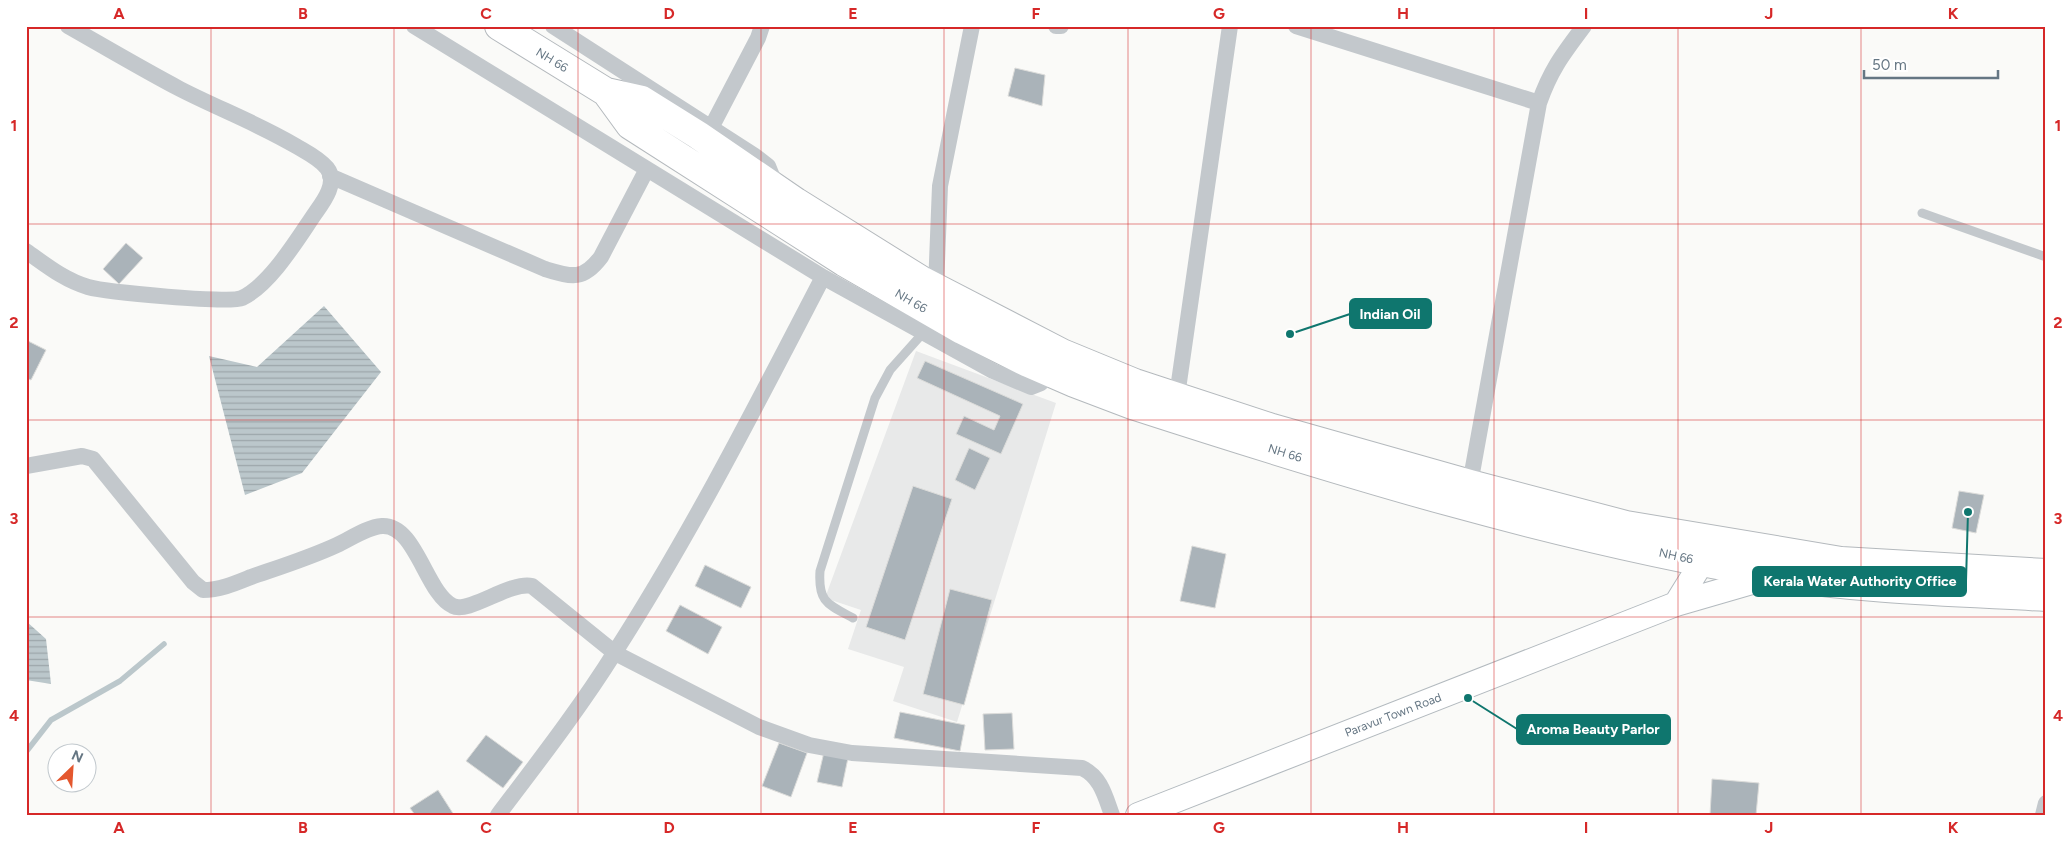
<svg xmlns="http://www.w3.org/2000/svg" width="2072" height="841" viewBox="0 0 2072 841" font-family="Figtree,sans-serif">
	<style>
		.built { fill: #e8e9e9 }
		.water { fill: url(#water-rules) }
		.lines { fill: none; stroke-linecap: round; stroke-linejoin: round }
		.stream { stroke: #bbc7cb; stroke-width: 5.5 }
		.building { fill: #aab3b9; stroke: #dcdcda }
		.secondary-casing { stroke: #b3babf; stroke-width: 26 }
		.highway-casing { stroke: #b4b9bd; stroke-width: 30 }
		.lane { stroke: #c3c8cc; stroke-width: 9 }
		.street { stroke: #c3c8cc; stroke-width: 16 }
		.secondary { stroke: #fff; stroke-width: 24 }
		.highway { stroke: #fff; stroke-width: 28 }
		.grid { fill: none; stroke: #d62828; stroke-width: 1; stroke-opacity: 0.55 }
		.labels { text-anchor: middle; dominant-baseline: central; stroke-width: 5; stroke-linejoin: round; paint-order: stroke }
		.street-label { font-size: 12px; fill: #657683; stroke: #fff }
		.leader { fill: none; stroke: #0f766e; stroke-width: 2 }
		.callout-dot { fill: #0f766e; stroke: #fff; stroke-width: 2 }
		.callout { fill: #0f766e; stroke: #0f766e; stroke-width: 2 }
		.callout-label { font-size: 14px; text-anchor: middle; font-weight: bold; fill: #fff }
		.neatline { fill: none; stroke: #d62828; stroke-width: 2 }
		.grid-label { font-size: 16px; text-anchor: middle; font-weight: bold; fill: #d62828 }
	</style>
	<defs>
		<pattern id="water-rules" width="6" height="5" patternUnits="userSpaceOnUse" patternTransform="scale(1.25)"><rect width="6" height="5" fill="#bbc7cb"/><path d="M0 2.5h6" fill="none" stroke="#9ca6aa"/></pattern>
	</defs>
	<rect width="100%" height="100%" fill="#fafaf8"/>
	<!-- built -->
	<path class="built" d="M916,351L1056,403L957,722L893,701L904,667L848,649L861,610L825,598Z"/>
	<!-- water -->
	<path class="water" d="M324,306L381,372L302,473L245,495L209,356L257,367Z
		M26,621L46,639L51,684L26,680Z"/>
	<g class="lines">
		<!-- stream -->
		<path class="stream" d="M26,752L51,720L120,681L164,644"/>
	</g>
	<!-- building -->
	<path class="building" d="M1015,68L1045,75L1042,106L1008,96Z
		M126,243L143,258L119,284L103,269Z
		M26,340L46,350L31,380L26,378Z
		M925,361L1023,404L1001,454L956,434L964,416L994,430L1000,416L917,378Z
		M969,448L990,458L975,490L955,480Z
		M913,486L952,499L905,640L866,627Z
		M1959,491L1984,495L1976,533L1952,528Z
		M1192,546L1226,554L1215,608L1180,601Z
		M705,565L751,587L741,608L695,586Z
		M950,589L992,600L964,705L923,694Z
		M680,605L722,627L708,654L666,631Z
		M900,712L965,725L960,751L894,738Z
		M1012,713L1014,749L985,750L983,714Z
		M486,735L523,762L503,788L466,761Z
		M779,743L807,753L791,797L762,786Z
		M824,752L848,758L842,787L817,782Z
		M1712,779L1759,783L1756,815H1710Z
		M438,790L454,815H415L410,808Z"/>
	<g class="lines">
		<!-- secondary casing -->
		<g class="secondary-casing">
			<path id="secondary" d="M1676,604L1702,562
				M1138,815L1676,604L1776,575"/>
		</g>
		<!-- highway casing -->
		<g class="highway-casing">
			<path id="highway" d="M499,26L606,92L642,100L698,135L796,202L921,280L1062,353L1135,383L1272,428L1470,484L1626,525L1841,561L2046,573
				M606,92L630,125L844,262L962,330L1028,363L1074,383L1132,405C1342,473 1554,538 1773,575C1863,590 1955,592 2046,597"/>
		</g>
		<!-- lane -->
		<path class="lane" d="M1922,213L2046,257
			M853,618C827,604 818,602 820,571L875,398L890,370L923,333"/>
		<!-- street -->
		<path class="street" d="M414,26L823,277L993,371L1031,387L1041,383L1048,372
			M553,26L755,156L768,166L774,181
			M1056,26H1061
			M1296,26L1539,103
			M711,128L758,38L762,26
			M330,176L545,269C572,277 583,281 601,257L647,169
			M26,251C46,265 64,280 88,287C106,292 230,304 242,298C271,284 298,238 316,212C324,201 338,182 327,168C319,158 306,152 296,146C259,124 219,109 180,89C142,69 105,47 68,26
			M936,287L940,186L972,26
			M1177,396L1230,26
			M26,466L82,456L93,459L193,582L203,590C220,590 236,583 251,577C280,567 309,558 337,545C350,539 367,527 382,526C416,524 426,594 453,606C469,614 510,581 532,586L615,653L759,727L809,745L852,753L1082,768C1101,777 1105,796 1112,815
			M1470,484L1539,103C1551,69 1563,54 1584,26
			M498,815C538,762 580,708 615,652C692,532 757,404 823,277
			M2043,815L2046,803"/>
		<!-- secondary -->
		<use href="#secondary" class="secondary"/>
		<!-- highway -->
		<use href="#highway" class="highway"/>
	</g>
	<!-- grid -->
	<path class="grid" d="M211,26V815M394,26V815M578,26V815M761,26V815M944,26V815M1128,26V815M1311,26V815M1494,26V815M1678,26V815M1861,26V815M26,224H2046M26,420H2046M26,617H2046"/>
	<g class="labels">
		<!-- street labels -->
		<g class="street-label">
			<text transform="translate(552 60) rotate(31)">NH 66</text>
			<text transform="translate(911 301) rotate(30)">NH 66</text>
			<text transform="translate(1285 453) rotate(17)">NH 66</text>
			<text transform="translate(1676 556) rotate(12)">NH 66</text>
			<text transform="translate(1393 715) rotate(-21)">Paravur Town Road</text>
		</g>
	</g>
	<!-- callouts -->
	<path class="leader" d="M1290 334L1350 314M1968 512L1966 581M1468 698L1517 729"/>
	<g class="callout-dot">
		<circle cx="1290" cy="334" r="5"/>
		<circle cx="1968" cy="512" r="5"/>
		<circle cx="1468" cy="698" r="5"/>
	</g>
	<g class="callout">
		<rect x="1350" y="299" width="81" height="29" rx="5"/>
		<rect x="1753" y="567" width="213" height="29" rx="5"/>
		<rect x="1517" y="715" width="153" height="29" rx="5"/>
	</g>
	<g class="callout-label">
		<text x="1390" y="319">Indian Oil</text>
		<text x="1860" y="586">Kerala Water Authority Office</text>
		<text x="1593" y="734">Aroma Beauty Parlor</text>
	</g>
	<!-- border -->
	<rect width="2072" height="841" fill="none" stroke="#ffffff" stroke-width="55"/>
	<!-- north arrow -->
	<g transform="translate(72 768) rotate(25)"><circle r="24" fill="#ffffff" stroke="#c1c8cd"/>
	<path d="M0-4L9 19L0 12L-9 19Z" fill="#e4572e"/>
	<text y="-8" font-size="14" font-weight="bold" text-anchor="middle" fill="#657683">N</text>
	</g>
	<!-- scale -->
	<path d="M1864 70v8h134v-8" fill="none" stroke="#657683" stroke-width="2.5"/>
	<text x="1872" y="70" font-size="15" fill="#657683" stroke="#ffffff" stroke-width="4" paint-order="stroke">50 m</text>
	<rect x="28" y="28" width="2016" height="786" class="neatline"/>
	<g class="grid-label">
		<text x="119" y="19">A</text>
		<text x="303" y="19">B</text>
		<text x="486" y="19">C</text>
		<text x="669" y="19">D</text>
		<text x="853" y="19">E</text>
		<text x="1036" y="19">F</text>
		<text x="1219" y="19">G</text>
		<text x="1403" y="19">H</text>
		<text x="1586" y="19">I</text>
		<text x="1769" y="19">J</text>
		<text x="1953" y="19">K</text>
		<text x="14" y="131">1</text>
		<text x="2058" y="131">1</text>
		<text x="14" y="328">2</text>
		<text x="2058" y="328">2</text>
		<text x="14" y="524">3</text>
		<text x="2058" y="524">3</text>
		<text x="14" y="721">4</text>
		<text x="2058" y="721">4</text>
		<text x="119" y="833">A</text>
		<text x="303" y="833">B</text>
		<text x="486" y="833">C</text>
		<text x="669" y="833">D</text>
		<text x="853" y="833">E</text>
		<text x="1036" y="833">F</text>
		<text x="1219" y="833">G</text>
		<text x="1403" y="833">H</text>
		<text x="1586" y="833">I</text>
		<text x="1769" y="833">J</text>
		<text x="1953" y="833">K</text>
	</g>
</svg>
